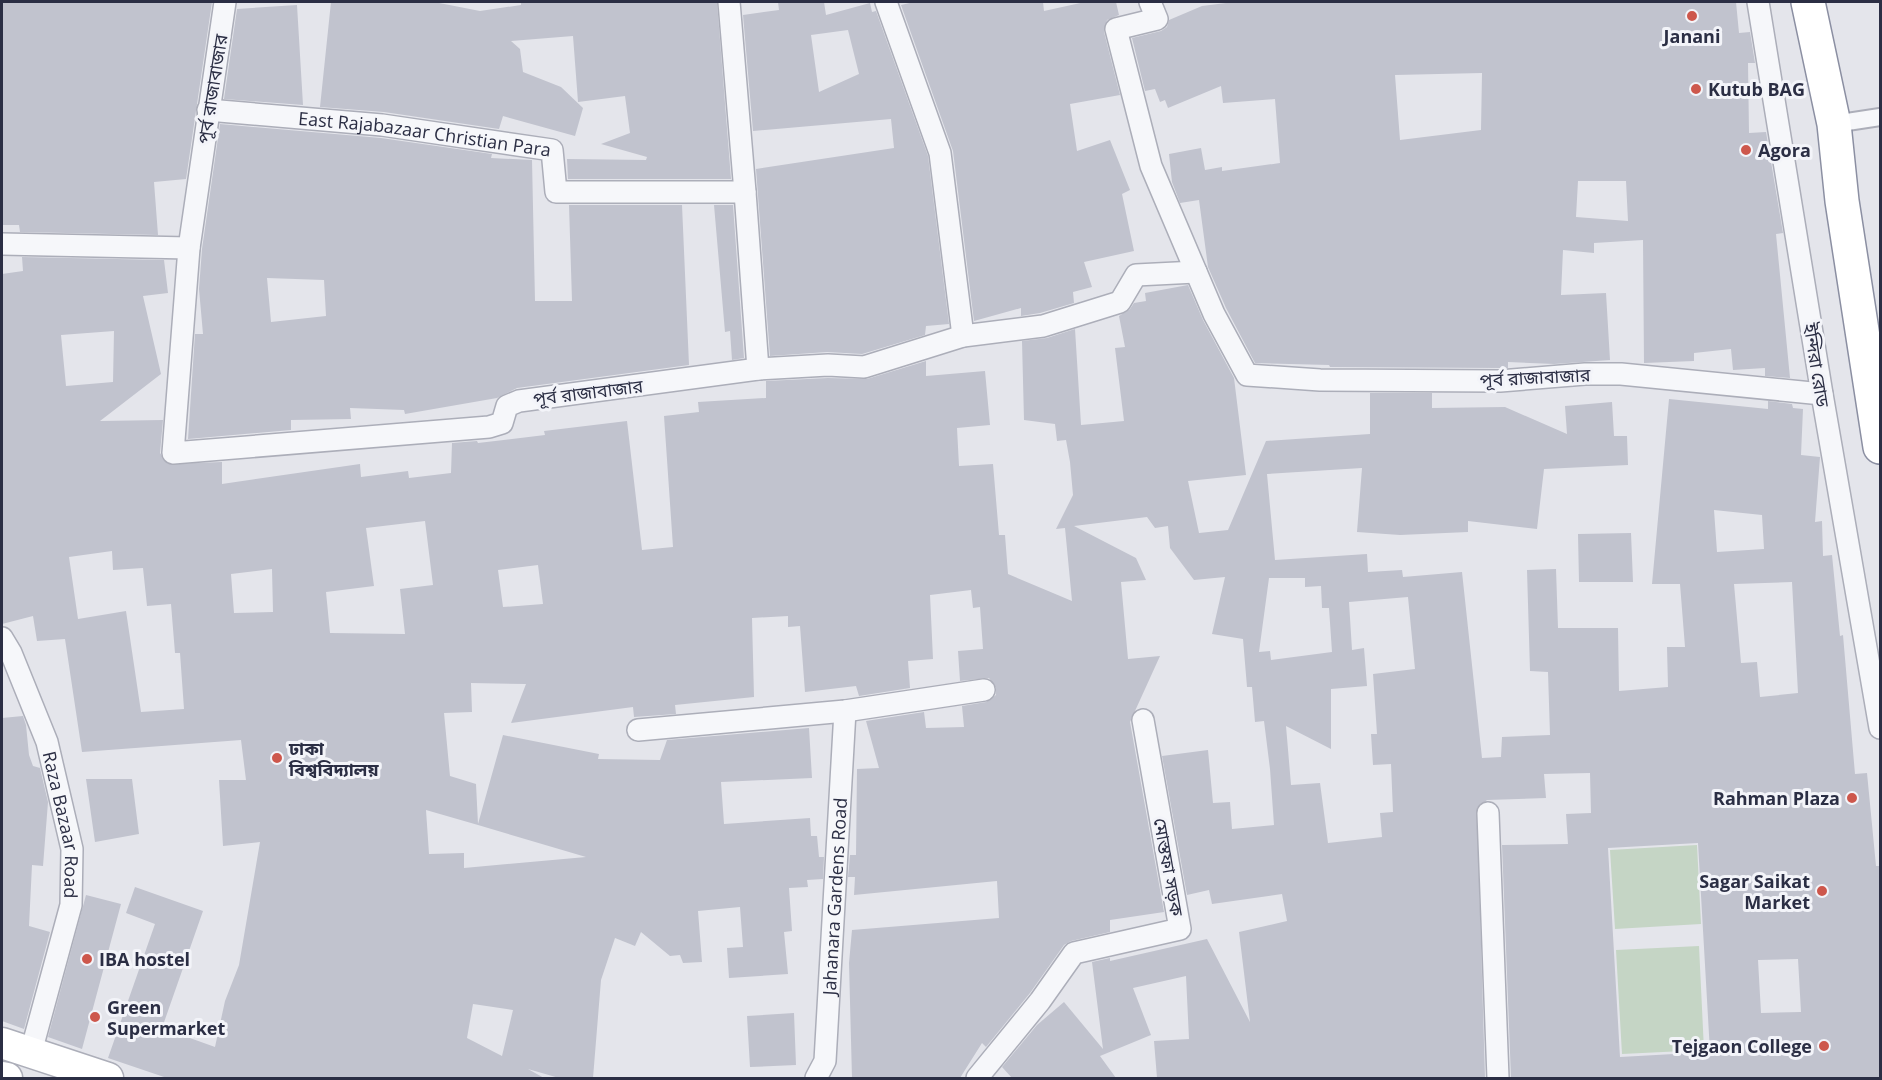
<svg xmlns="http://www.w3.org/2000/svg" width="1882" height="1080" viewBox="0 0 1882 1080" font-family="'Open Sans','Noto Sans Bengali',sans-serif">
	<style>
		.green { fill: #c5d5c5 }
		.building { fill: #c1c3ce; fill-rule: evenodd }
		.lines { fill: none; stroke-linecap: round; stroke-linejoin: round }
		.pedestrian-casing { stroke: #acaeb9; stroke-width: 20 }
		.minor-casing { stroke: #acaeb9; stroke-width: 24 }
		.secondary-casing { stroke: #acaeb9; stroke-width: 33 }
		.trunk-casing { stroke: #8b8fa2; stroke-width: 36 }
		.pedestrian { stroke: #f6f7fa; stroke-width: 16 }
		.minor { stroke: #f6f7fa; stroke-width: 21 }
		.secondary { stroke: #fff; stroke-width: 30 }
		.trunk { stroke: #fff; stroke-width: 33 }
		.poi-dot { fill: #cd574c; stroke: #f3f4f9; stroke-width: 2 }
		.labels { text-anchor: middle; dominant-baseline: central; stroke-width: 6; stroke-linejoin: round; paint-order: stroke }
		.poi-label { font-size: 18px; font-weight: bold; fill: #2b2e44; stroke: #f3f4f9; text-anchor: start }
		.street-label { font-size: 18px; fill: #2b2e44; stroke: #f3f4f9 }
	</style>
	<rect width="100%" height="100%" fill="#e4e5eb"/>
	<!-- green -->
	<path class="green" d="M1697,845L1701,924L1615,929L1610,850Z
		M1699,946L1704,1050L1622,1054L1616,950Z"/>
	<!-- building -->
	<path class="building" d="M2,2H212L186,179L154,182L158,235L20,232L19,225H2Z
		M331,2H434L480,11L521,5V2H717L731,179H568L567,159L646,160L647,157L601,144L630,133L625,96L578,102L573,36L511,41L520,49L523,72L561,87L583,108L575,136L503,116L499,129L384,112L320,107Z
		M778,2H824L826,15L870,3L872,12L876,11L928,156L949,324L926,326L925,335L862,354L827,352L770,356L756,169L894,148L891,119L753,131L743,15L779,10ZM848,30L859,74L819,92L811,35Z
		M914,2H1043L1044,11L1085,2H1116L1119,15L1107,20L1104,32L1120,95L1070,104L1077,151L1110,140L1130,190L1122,194L1134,251L1084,262L1092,287L1073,292L1074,303L1040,313L1021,316V308L974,321L953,151L901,5Z
		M1234,2H1736L1739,33L1750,32L1755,63H1748L1749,133L1766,132L1783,233L1776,234L1790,378L1765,376V368L1733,370L1731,349L1694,353V361L1644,363L1643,240L1594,243V253L1563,250L1561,295L1606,293L1610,360L1554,364L1508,362V368H1500L1330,367L1329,365L1255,363L1226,308L1208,267L1199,200L1180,203L1172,182L1169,154L1201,148L1205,170L1222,167V171L1280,163L1275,99L1223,103L1221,86L1168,108L1165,100L1160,102L1155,89L1145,91L1132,38L1161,31L1167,27L1169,20L1202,6ZM1482,73L1481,130L1400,140L1395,75ZM1578,181H1626L1628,221L1576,217Z
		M297,5L303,105L224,99L237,9Z
		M220,124L381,138L492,154L491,158L532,160L535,301H572L569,205H682L689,365L517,388L497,398L405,414L404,410L350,408L351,419L291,420V430L188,439L195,334H203L199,289L202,249ZM267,278L324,280L326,316L271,322Z
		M714,205H733L744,358L732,360L730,331L725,332Z
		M22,257L164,260L168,293L143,296L161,374L100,421L163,420L160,453L168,464L222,462V484L360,464L361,477L408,471L409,478L451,473L452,443L477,441L478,443L545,435L544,431L627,421L642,550L673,547L664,416L699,412L698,402L766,398V381L828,378L867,379L926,361V376L985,371L990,425L957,428L959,466L993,464L999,535H1005L1008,574L1072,601L1065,528L1056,529L1073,495L1070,462L1066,440L1057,441L1055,424L1024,420L1022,341L1047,338L1075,329L1081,425L1124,421L1115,348L1125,347L1119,316L1130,309L1134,303L1146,301L1145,293L1188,285L1203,320L1234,378L1246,475L1188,481L1199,533L1228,530L1266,441L1370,434V393H1432V408L1505,407L1567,434L1565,406L1612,402L1614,436H1627L1628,465L1544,469L1537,529L1468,521V532L1400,535L1357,532L1362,468L1267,474L1275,560L1367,554L1368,572L1402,570L1403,577L1462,572L1482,758L1501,757L1502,737L1550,735L1548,672L1530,671L1527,570L1556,569L1558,628H1618L1619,691L1668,687L1667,647H1685L1680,584H1652L1669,399L1768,409V401L1792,404L1793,408L1803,409L1801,455L1820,457L1815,522L1822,521L1823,556L1832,555L1840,636L1843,635L1855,774L1867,773L1876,866H1881V1078H1511L1502,845L1568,844L1566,814L1591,813L1590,773L1544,774L1546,798L1487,800L1477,808L1485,1078H1157L1154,1041L1189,1039L1186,976L1133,988L1151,1035L1100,1056L1116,1078H1012L1002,1067L1037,1025L1064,1002L1103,1049L1092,962L1110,958V961L1207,939L1250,1022L1239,932L1287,921L1282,894L1212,904L1209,890L1187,895L1162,756L1208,750L1213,803L1230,802L1232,829L1274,825L1270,769L1264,721L1255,722L1252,687H1247L1243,639L1212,634L1225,577L1194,580L1170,548L1168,526L1155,528L1147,517L1074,526L1136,558L1146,580L1121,582L1128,659L1160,656L1130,722L1164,912L1110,920V932L1071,941L1064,945L1030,993L986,1047L982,1043L960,1078H852L849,963L852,930L999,918L997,881L854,895L855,877H848L850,855H856L857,769L879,768L866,721L924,712L926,728L964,727L962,706L986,702L996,695V688L989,678L960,681L958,651L983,649L980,607L973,608L971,590L930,595L933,659L908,661L910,688L859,696L856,686L805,692L800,626L788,627V616L752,618L754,697L675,705L676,714L634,717L633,707L511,723L526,684L471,683L472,712L444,713L450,776L476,784L478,824L503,735L599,754L598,759L660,760L667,740L809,728L812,778L721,782L724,824L810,818L811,836H817L819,857H824L823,879L807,880L808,887L789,888L792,931L784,932L788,974L729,978L727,948L743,947L740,907L698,911L702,962L683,963L680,955L670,956L641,932L635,946L615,938L601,980L593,1078H559L528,1069L544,1078H167L108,1058L155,924L126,913L135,887L203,911L162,1028L215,1047L225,1001L239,965L260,842L223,846L219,780H246L241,740L82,752L65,639L37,641L33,616L2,624V274L23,271ZM114,331L113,382L66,386L61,335ZM1714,510L1762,515L1764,549L1717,552ZM425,521L433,585L400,589L405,634L330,633L326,592L374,586L366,528ZM112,551L113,570L143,568L147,606L171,604L175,653H180L184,709L141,712L126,611L78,619L69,557ZM538,565L543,604L503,607L498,570ZM272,569L273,612L234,613L231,574ZM1269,578H1305V587L1321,586L1322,608H1329L1332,652L1271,660L1270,651L1259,652ZM1792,582L1798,693L1760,697L1757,662L1741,663L1734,584ZM1408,597L1415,669L1373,674L1377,734H1371L1373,765L1391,764L1393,812L1380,813L1382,837L1328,843L1320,783L1291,785L1286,726L1331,749V689L1367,686L1364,648L1352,650L1349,602ZM426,810L478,825L586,857L464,868V853L429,854ZM1698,843L1710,1052L1620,1057L1608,848ZM1798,959L1801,1012L1761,1013L1758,960ZM473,1004L513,1010L502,1056L467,1038Z
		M1631,533L1633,582H1579L1578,534Z
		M23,716L26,725L29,755L33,766L40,768L48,802L43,866L32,865L29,926L50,932L24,1029L2,1021V718Z
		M86,779H132L139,834L95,842Z
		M86,895L121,904L82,1049L48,1037Z
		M794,1013L796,1065L750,1067L747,1016Z"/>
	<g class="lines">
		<!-- pedestrian casing -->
		<g class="pedestrian-casing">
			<path id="pedestrian" d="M1834,124L1880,117"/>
		</g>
		<!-- minor casing -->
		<g class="minor-casing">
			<g id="minor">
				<path d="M225,2L189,248L173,453L489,427L502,423L507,406L519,401L758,369L828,365L864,367L963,336L1043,326L1120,302L1136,275L1196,272"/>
				<path d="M886,2L940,153L963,336"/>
				<path d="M1150,2L1157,19L1116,29L1151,166L1214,314L1247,375L1320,380L1500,381L1585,374H1621L1822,394"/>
				<path d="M1758,2L1822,394L1880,728"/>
				<path id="s1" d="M208,110L382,125L552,150L556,192H745L729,2"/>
				<path d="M745,192L758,369"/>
				<path d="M2,244L189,248"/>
				<path id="s2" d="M2,638L11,653L47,742L72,849L71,905L31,1052"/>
				<path d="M638,730L845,711L984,690"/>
				<path d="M1488,813L1498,1078"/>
				<path id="s3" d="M816,1078L825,1061L845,711"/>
				<path d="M977,1078L1040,1001L1074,953L1180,929L1143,720"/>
			</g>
		</g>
		<!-- secondary casing -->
		<g class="secondary-casing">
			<path id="secondary" d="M2,1043L108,1078
				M2,1077L7,1078"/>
		</g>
		<!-- trunk casing -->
		<g class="trunk-casing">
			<path id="trunk" d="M1808,2L1834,124L1842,201L1880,447"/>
		</g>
		<!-- pedestrian -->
		<use href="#pedestrian" class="pedestrian"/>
		<!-- minor -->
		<use href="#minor" class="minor"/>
		<!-- secondary -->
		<use href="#secondary" class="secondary"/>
		<!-- trunk -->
		<use href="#trunk" class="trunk"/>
	</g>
	<!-- markers -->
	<g class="poi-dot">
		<circle cx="1692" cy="16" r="6"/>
		<circle cx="1696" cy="89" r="6"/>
		<circle cx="1746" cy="150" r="6"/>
		<circle cx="277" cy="758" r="6"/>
		<circle cx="1852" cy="798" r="6"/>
		<circle cx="1822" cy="891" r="6"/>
		<circle cx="87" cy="959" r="6"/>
		<circle cx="95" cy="1017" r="6"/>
		<circle cx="1824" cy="1046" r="6"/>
	</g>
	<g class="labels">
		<!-- poi labels -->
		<g class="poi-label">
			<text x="1692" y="36" text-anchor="middle">Janani</text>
			<text x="1708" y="89">Kutub BAG</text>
			<text x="1758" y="150">Agora</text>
			<text x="289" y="748">ঢাকা<tspan x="289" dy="21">বিশ্ববিদ্যালয়</tspan></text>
			<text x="1840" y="798" text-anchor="end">Rahman Plaza</text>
			<text x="1810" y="881" text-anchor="end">Sagar Saikat<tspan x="1810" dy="21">Market</tspan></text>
			<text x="99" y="959">IBA hostel</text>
			<text x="107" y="1007">Green<tspan x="107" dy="21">Supermarket</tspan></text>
			<text x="1812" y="1046" text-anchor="end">Tejgaon College</text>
		</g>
		<!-- street labels -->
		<g class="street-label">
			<text transform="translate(212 89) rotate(-81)">পূর্ব রাজাবাজার</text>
			<text stroke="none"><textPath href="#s1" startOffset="218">East Rajabazaar Christian Para</textPath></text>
			<text transform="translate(1817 365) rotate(81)">ইন্দিরা রোড</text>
			<text transform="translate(1535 377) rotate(-3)">পূর্ব রাজাবাজার</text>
			<text transform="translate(588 392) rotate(-7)">পূর্ব রাজাবাজার</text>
			<text stroke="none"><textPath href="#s2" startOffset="198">Raza Bazaar Road</textPath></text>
			<text transform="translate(1169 867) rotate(80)">মোস্তফা সড়ক</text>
			<text stroke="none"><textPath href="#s3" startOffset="184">Jahanara Gardens Road</textPath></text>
		</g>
	</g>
	<!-- border -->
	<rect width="1882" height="1080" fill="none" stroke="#2b2e44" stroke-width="6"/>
</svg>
